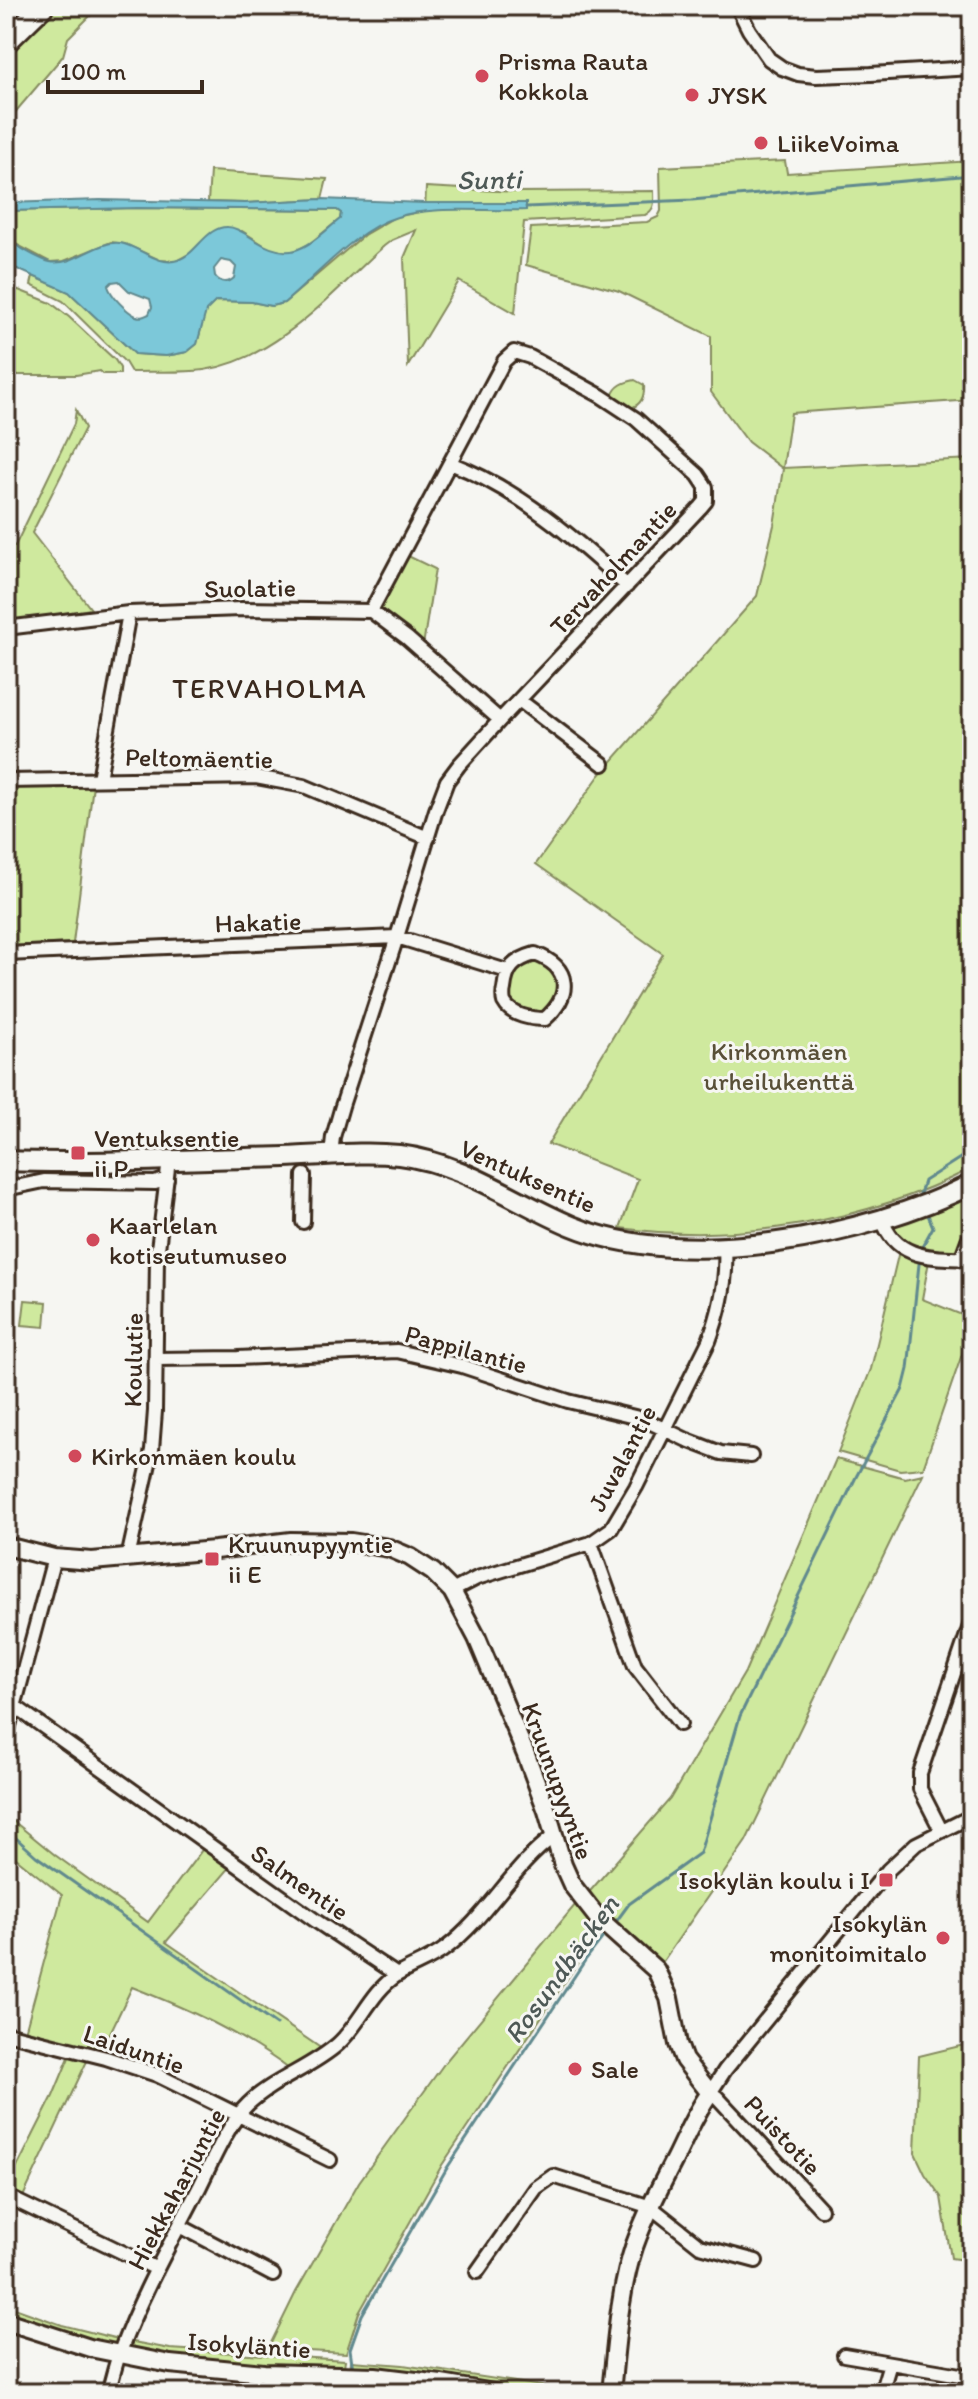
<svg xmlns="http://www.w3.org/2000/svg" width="978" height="2399" viewBox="0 0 978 2399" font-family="Itim,sans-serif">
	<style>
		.green { fill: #cfe99e; stroke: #858a5e; stroke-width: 2 }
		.water { fill: #7bc8d9; stroke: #61898e; stroke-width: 2; fill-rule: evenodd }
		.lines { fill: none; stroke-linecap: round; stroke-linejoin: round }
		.stream { stroke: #61898e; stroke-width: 3 }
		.minor-casing { stroke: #3b2a1e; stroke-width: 18 }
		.tertiary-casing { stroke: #3b2a1e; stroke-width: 22 }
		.secondary-casing { stroke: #3b2a1e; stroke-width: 24 }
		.trunk-casing { stroke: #3b2a1e; stroke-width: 26 }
		.minor { stroke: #f6f6f2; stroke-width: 12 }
		.tertiary { stroke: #f6f6f2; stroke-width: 16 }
		.secondary { stroke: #f6f6f2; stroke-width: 18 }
		.trunk { stroke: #f6f6f2; stroke-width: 20 }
		.poi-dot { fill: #d1495b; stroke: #f6f6f2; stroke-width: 3 }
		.labels { text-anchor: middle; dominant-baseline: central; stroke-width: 6; stroke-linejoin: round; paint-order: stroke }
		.poi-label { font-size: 26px; fill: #3b2a1e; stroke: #f6f6f2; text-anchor: start }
		.street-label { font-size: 26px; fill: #3b2a1e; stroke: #f6f6f2 }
		.park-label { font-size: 26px; fill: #595038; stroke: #f6f6f2 }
		.water-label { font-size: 28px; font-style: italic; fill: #4e5956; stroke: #f6f6f2 }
		.neighbourhood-label { font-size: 28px; letter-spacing: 2px; fill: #3b2a1e; stroke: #f6f6f2 }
	</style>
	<rect width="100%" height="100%" fill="#f6f6f2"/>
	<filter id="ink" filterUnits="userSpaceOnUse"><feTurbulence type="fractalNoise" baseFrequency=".0125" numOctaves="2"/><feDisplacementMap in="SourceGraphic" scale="16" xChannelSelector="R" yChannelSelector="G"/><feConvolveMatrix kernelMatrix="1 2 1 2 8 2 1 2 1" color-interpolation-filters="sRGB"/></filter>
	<g filter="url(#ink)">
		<!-- green -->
		<path class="green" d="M56,6H100L68,38L63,56L6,123V57Z
			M785,161L787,173L972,161V400L791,413L783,468L972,459V1168C867,1222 737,1244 620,1228L638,1179L548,1144L663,954L536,864L599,776L757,596L774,525L783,469L748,442L711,392V336L619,291L526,265L531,228L647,222L658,217L661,211L660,167Z
			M210,171L327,179L322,199L245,203L208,202Z
			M426,187L516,192L654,191C654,202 656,209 645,215L524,222L515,313L459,281L408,366L404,258L416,230L392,240L384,246C333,292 276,360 204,370C181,373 155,371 131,372L125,362L63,301L31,285L33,276L69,292L135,354L166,356L187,352L197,344L206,310L216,301L252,302L271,306L284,303L364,235L395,217L425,211Z
			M137,208L337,210L341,213L340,219L309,244L291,253L270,249L242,231L211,233L191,253L176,261L160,260L125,244L111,242L64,261L50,262L6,239V211Z
			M6,285L51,303L69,317L115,360L120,368V374H103L100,371L76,375H6Z
			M635,380L644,385C645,398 640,407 626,409L612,397C615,385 625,382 635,380Z
			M76,410L85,428L32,533L91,609L6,622V544L15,546L74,424Z
			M406,555L435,569L423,646L378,610Z
			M93,785L73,943L6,946V786Z
			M532,959L542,960L557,975C560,1010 536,1030 508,1001C510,976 512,973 532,959Z
			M972,1197V1232L958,1255C932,1252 905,1255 893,1227Z
			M899,1251L929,1261L922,1299L972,1319V1325L923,1468L900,1470L838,1452L871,1369Z
			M25,1300L47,1302L45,1327L22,1325Z
			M836,1459L905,1478L923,1474L746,1841L659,1967L585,1897L670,1799L745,1672Z
			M6,1815L55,1855L148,1922L205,1846L232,1865L166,1942L322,2049L289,2069C241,2033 188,2009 132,1987L101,2052L25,2032L62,1895L6,1850Z
			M575,1905L601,1933L583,1955L442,2165L359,2313L346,2353L268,2349L296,2292L359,2182L446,2061Z
			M972,2043V2261L951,2258L941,2197L925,2174L915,2153L919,2056Z
			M70,2055L88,2059L22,2199L6,2192V2189L53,2096Z
			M6,2305L62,2325L122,2340L117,2351L6,2317Z
			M128,2341L170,2349L345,2360L343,2372L298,2370L124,2353Z
			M351,2361L403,2365L588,2393H520L443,2379L350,2373Z
			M240,2375L359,2381L439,2393H238Z"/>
		<!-- water -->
		<path class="water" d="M322,199L424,203H526V210C487,212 433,205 397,217C356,229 317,276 284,303L271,306L252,302L216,301L206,311L197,344L187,352L166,356L135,354L69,292L6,264V239C18,246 37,259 50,262C74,267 96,240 120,243C139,246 158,267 178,260C197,254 206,226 228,227C237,227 247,235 255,240C294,265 309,244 340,219L341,213L337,210L137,208L6,211V203L100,200L245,203ZM221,260L231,262L236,267L234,278C228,284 220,283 215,276L214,269ZM119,281L129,291L150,299L152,307L149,314C144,316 142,318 136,316C126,311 111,296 108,286L112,282Z"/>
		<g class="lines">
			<!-- stream -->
			<path class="stream" d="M526,207L692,200L972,175
				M920,1194L924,1181L968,1153L972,1137
				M922,1247L933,1227L928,1215
				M6,1829L36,1856L276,2025
				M615,1923L629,1904L700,1853L740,1716L856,1477L903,1389L908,1369L919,1264
				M353,2370L350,2349L362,2315L447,2168L586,1959L607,1932
				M355,2381L357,2393"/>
			<!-- minor casing -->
			<g class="minor-casing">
				<path id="minor" d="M737,6L749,30L769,59L782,68L798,74L816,76L871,74L972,68
					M450,463C518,489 574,537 627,586
					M6,628L129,613L241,609L371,611L407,638L500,720
					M519,700L603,764
					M99,779L129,613
					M6,781L256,777L304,786L428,838
					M6,954L397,937L507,971
					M535,954C571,967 572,995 545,1019C532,1019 511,1016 504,1002C503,999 503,992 504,989C506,968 514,960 535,954Z
					M331,1155L333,1137L342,1106L397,937L436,810L447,781L459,765L500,720L701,507L706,501V487L698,475L636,419L601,396L530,357L514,352L504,361L371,611
					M6,1189L44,1181L155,1183L167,1179
					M882,1219C896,1261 934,1257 972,1259
					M303,1222L304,1175
					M961,1259L968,1240L972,1237
					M156,1359L238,1358L397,1351L462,1366L568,1401L643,1419L687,1440L721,1453L751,1456
					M591,1543L635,1666L680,1724
					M128,1558L152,1450L155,1411L157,1257L169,1160
					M452,1591L477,1578L591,1543L611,1529L636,1487L709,1341C720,1312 727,1278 725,1247
					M6,1700L316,1921L397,1975C413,1965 431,1960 446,1948C488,1916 512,1867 554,1836
					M6,1737L54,1558
					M941,1830L920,1789V1773L972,1620
					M6,2033L106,2058L157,2075L330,2160
					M6,2196L157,2269
					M821,2209L717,2097L710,2093L725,2070L888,1870L916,1844L972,1816
					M180,2226L273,2275
					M477,2272L536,2188L553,2176L651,2207L700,2246L756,2261
					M844,2355L972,2377
					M108,2393C112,2380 115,2365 120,2352C141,2295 171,2242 199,2188C211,2164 229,2122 248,2104C274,2079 311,2068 338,2044C361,2023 371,1992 397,1975
					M881,2393L890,2363"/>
			</g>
			<!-- tertiary casing -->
			<g class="tertiary-casing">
				<path id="tertiary" d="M6,1546L54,1558L92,1561L215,1550L291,1541L351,1542L389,1548L410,1557L433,1572L452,1591L477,1638L526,1755L547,1811L563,1865L572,1885L597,1917L656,1970L669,1998L678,2044L684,2060L710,2093C695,2113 686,2136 675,2158C660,2187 645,2216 634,2247C619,2293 616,2345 611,2393
					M6,2321L90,2348L170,2364L264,2373L375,2376L441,2384L494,2393"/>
			</g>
			<!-- secondary casing -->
			<g class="secondary-casing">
				<path id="secondary" d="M6,1161C99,1164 192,1159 285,1157C323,1156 361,1151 399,1155C464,1163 514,1202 572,1226C685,1273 866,1237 972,1184"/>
			</g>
			<!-- trunk casing -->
			<g class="trunk-casing">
				<path id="trunk" d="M6,42L43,6"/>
			</g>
			<!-- minor -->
			<use href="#minor" class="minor"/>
			<!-- tertiary -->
			<use href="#tertiary" class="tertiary"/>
			<!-- secondary -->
			<use href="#secondary" class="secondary"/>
			<!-- trunk -->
			<use href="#trunk" class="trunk"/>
		</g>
	</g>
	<!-- markers -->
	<g class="poi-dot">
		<circle cx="482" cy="76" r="8"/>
		<circle cx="692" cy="95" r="8"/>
		<circle cx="761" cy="143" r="8"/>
		<rect x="70" y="1145" width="16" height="16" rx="4"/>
		<circle cx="93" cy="1240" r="8"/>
		<circle cx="75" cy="1456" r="8"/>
		<rect x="204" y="1551" width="16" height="16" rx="4"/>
		<rect x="878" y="1872" width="16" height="16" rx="4"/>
		<circle cx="943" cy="1938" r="8"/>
		<circle cx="575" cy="2069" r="8"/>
	</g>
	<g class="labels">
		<!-- poi labels -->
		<g class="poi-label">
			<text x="498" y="61">Prisma Rauta<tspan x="498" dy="30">Kokkola</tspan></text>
			<text x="708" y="95">JYSK</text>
			<text x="777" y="143">LiikeVoima</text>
			<text x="94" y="1138">Ventuksentie<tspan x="94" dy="30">ii P</tspan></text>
			<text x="109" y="1225">Kaarlelan<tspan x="109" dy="30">kotiseutumuseo</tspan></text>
			<text x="91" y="1456">Kirkonmäen koulu</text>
			<text x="228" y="1544">Kruunupyyntie<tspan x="228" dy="30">ii E</tspan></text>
			<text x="870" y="1880" text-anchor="end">Isokylän koulu i I</text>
			<text x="927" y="1923" text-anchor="end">Isokylän<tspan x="927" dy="30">monitoimitalo</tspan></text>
			<text x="591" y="2069">Sale</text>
		</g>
		<!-- street labels -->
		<g class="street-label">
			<text transform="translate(613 568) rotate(-47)">Tervaholmantie</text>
			<text transform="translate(250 588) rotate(-1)">Suolatie</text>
			<text transform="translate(199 758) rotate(1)">Peltomäentie</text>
			<text transform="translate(258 922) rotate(-2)">Hakatie</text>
			<text transform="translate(528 1176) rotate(24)">Ventuksentie</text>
			<text transform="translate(466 1349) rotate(15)">Pappilantie</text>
			<text transform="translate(133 1360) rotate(-89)">Koulutie</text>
			<text transform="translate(622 1458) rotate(-62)">Juvalantie</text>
			<text transform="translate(558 1781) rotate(70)">Kruunupyyntie</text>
			<text transform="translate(300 1882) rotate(35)">Salmentie</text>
			<text transform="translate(134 2049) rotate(19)">Laiduntie</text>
			<text transform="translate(783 2135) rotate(47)">Puistotie</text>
			<text transform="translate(176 2189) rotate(-62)">Hiekkaharjuntie</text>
			<text transform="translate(249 2345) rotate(4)">Isokyläntie</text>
		</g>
		<!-- park labels -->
		<g class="park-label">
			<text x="779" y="1051">Kirkonmäen<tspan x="779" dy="30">urheilukenttä</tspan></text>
		</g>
		<!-- water labels -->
		<g class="water-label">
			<text transform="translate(489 179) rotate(-1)">Sunti</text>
			<text transform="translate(561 1969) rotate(-54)">Rosundbäcken</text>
		</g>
		<!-- neighbourhood labels -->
		<g class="neighbourhood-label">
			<text x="270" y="688">TERVAHOLMA</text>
		</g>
	</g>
	<!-- margin -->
	<rect width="978" height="2399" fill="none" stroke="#f6f6f2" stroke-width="32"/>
	<rect x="16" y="16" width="946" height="2367" fill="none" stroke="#3b2a1e" stroke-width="3" filter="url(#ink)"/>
	<!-- scale -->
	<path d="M48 80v12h154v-12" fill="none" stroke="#3b2a1e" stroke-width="4"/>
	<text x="60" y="80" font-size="24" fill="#3b2a1e" stroke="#f6f6f2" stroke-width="6" paint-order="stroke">100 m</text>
</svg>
